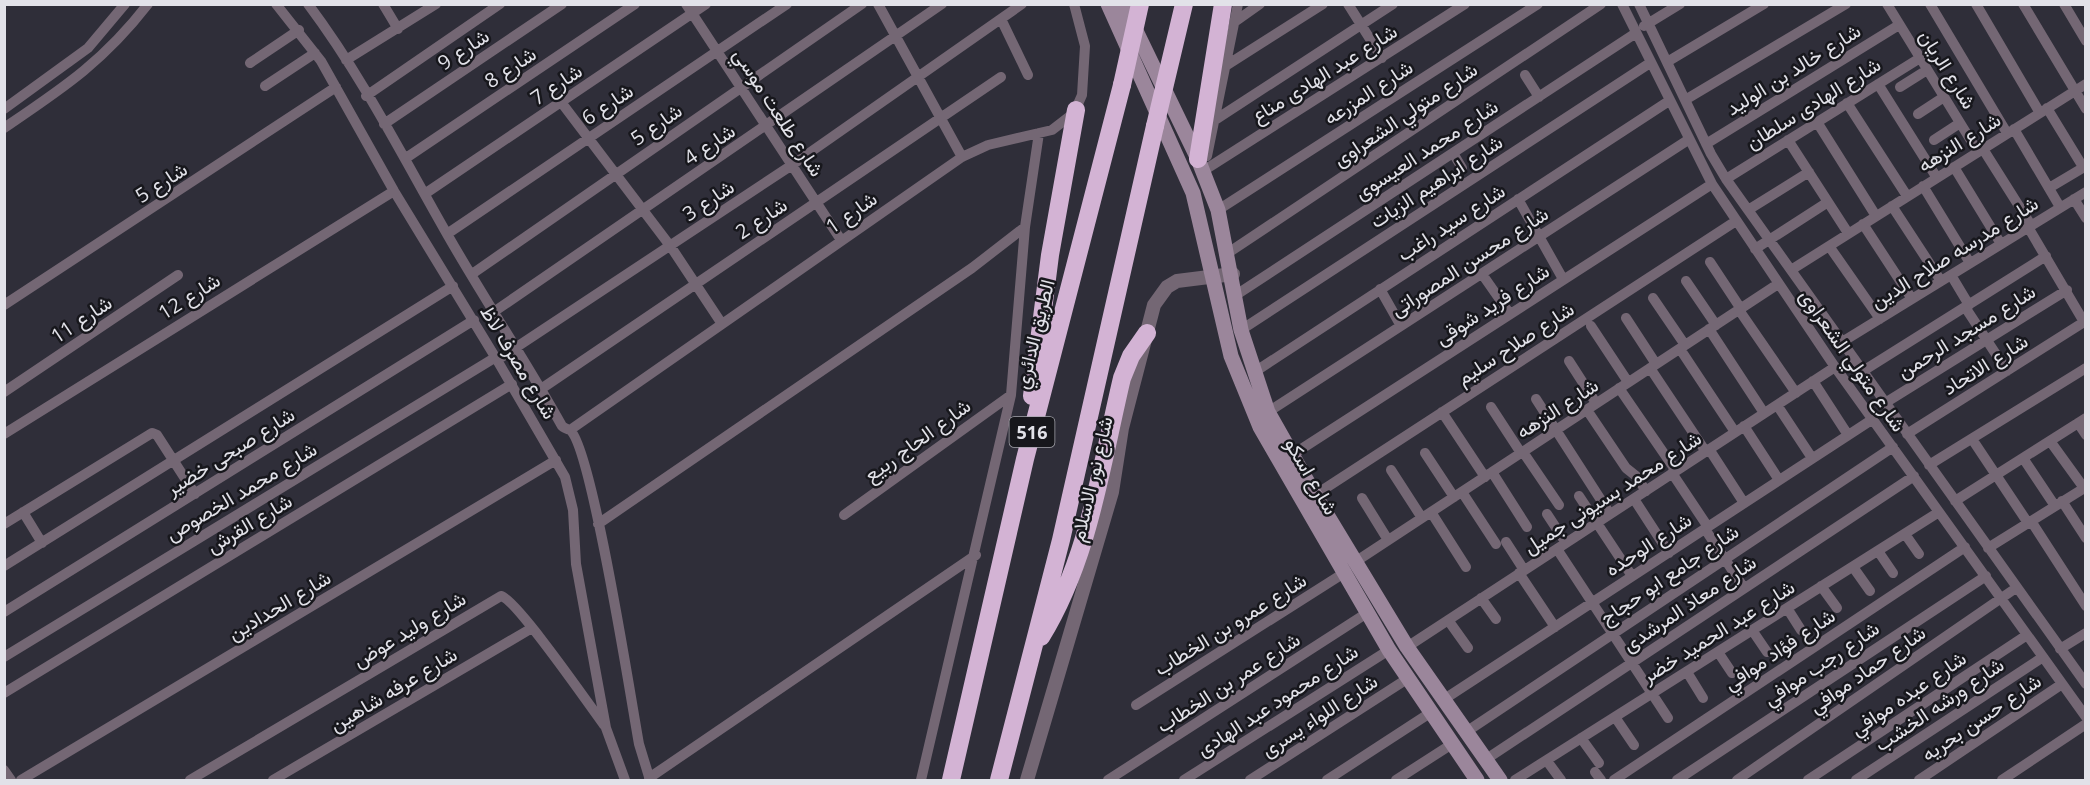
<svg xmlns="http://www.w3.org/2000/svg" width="2090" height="785" viewBox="0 0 2090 785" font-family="'Open Sans',Vazirmatn,sans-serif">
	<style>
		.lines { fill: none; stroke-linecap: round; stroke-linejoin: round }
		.minor { stroke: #746774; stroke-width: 10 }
		.tertiary { stroke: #746774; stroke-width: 14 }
		.secondary { stroke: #9b869b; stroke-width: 15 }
		.motorway { stroke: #d3b3d4; stroke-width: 18 }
		.motorway-bridge { stroke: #d3b3d4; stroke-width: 18 }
		.labels { text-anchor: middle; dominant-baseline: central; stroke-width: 5; stroke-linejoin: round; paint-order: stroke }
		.shield { fill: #17171c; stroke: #a5a5ac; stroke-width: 1.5 }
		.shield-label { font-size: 18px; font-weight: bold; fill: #e2e2e9 }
		.street-label { font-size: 20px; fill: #e2e2e9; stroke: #17171c }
	</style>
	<rect width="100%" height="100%" fill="#2f2e39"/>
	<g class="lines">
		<!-- minor -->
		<path class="minor" d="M276,4L321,61L394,191L497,360L565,477L573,510L576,564L606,728L625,780
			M308,4C362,76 403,157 447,234C484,299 526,361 562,426C564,428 567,429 570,430C592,448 631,700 639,744L650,780
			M383,4L398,29
			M686,4L841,240
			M878,4L962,157
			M1348,4L1382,58
			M1622,4L1712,184L1835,367L2086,717
			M1639,4L1711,154L1726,179L2086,684
			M1887,4L1978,152
			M1930,4L2007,133
			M1976,4L2040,113
			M2023,4L2086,109
			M2064,4L2086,41
			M1001,19L1028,75
			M1236,21L1260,4
			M1644,26L1680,4
			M346,60L436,4
			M1667,62L1764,4
			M250,63L299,30
			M1227,65L1323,4
			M1525,75L1539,97
			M1878,84L1937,178
			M265,86L315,53
			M1900,87L1927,70
			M366,96L500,4
			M1685,100L1846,4
			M561,102L671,247L722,324
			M1847,103L1907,196
			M2047,108L2083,167
			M4,109L88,48L125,4
			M1918,114L1944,97
			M1215,120L1393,4
			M1817,122L1876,216
			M384,124L562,4
			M4,128C63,88 103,62 148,4
			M2014,129L2060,207
			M1788,140L1848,233
			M1934,140L1960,123
			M1706,144L1899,25
			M1983,149L2031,225
			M1453,153L1462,168
			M1207,156L1238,4
			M406,158L635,4
			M1954,167L2001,244
			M1203,171L1465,4
			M1726,179L1920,58
			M1923,186L1970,263
			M2049,188L2086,166
			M426,193L706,4
			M1518,199L1563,279
			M2074,199L2086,218
			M1892,206L1941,281
			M1218,210L1538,4
			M1748,210L1809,172
			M1863,224L1912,299
			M447,234L787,4
			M1829,246L1880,319
			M1755,249L1828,202
			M1228,253L1601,4
			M1710,262L1741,309
			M1791,270L2086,84
			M472,274L862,4
			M1482,274L1510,314
			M1951,275L1969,305
			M1686,281L1716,325
			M1380,289L1401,326
			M1236,295L1636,33
			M1653,298L1685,345
			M4,305L336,87
			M1965,307L2007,371
			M1739,310L1796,393
			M495,311L942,4
			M1626,318L1656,364
			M1591,326L1628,382
			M1709,329L1764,413
			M1241,330L1650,63
			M1842,342L2086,192
			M1680,349L1735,432
			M497,360L792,165L1022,4
			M1569,361L1596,403
			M1650,368L1706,452
			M1863,371L2046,256
			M1253,373L1669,101
			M1813,381L1848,435
			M1619,388L1676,471
			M541,389L1001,77
			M4,392L178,275
			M1536,399L1610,514
			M1885,403L2067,290
			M1777,405L1812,458
			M1491,407L1521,453
			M1587,410L1626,468L1636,476L1646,491
			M1268,412L1688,140
			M1442,412L1485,477
			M2078,423L2086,435
			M1744,426L1779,480
			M570,430L962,157L988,145L1052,130L1074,113L1082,95L1085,46L1074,4
			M4,434L394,191
			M1907,434L2084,322L2028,227
			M1972,439L2028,523
			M2050,441L2084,488
			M1709,449L1744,503
			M1523,452L1559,505
			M1425,453L1454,497
			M1292,455L1712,184
			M2023,458L2055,506
			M1929,465L2086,368
			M1391,470L1422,518
			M1492,472L1527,527
			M1672,473L1708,527
			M1462,492L1496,544
			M1315,495L1736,221
			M1579,496L1632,576
			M1362,498L1388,540
			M1634,499L1669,553
			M1955,501L2086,418
			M2062,501L2086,538
			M23,512L42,543
			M1431,512L1466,567
			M1547,514L1566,543
			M844,515L1011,395
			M2031,521L2086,606
			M4,524L152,433L157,435L195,494
			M598,524L972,268L1025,227
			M1705,529L1744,588
			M1905,534L1919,554
			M1506,542L1524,570
			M1988,548L2086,487
			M1557,549L1668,718
			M1878,551L1893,573
			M1355,562L1778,284
			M4,566L453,286
			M1853,567L1870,591
			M1519,573L1555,627
			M1821,586L1837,608
			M1481,598L1496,619
			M1787,608L1801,630
			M4,612L474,320
			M1448,620L1468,648
			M1752,630L1767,652
			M1407,647L1835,367
			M2060,649L2086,633
			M1718,652L1732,673
			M4,657L496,357
			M1687,672L1703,698
			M4,693L512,384
			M1443,700L1873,419
			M1136,705L1344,573
			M1615,717L1634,745
			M1466,732L1893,447
			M1581,738L1599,763
			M1485,760L1914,476
			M1547,761L1561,780
			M4,770L11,780
			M1595,772L1601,780
			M649,778L976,555
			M21,780L556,460
			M190,780L501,596C516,599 590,706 604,725
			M273,780L532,628
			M921,780L1011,395L1025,227L1039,133
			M1108,780L1367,613
			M1184,780L1389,650
			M1250,780L1407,679
			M1327,780L1430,713
			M1396,780L1452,744
			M1515,780L1939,512
			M1614,780L1965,547
			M1677,780L1986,576
			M1737,780L2016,588
			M1808,780L2027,635
			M1856,780L2043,657
			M1919,780L2062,684
			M2002,780L2086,724"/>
		<!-- tertiary -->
		<path class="tertiary" d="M1027,780L1112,492L1122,428L1154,305L1167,287L1177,281L1233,274"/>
		<!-- secondary -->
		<path class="secondary" d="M1108,4L1193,193L1231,356L1260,427L1389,650L1477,780
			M1123,4L1198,159L1218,210L1241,330L1268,412L1315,495L1407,647L1500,780"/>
		<!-- motorway -->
		<path class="motorway" d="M1198,159L1223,4
			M1032,396L1050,255L1076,110
			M1041,637C1089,559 1101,466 1122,378L1131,356L1147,333
			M951,780L1025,459L1122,85
			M999,780L1061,540L1155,126"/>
		<!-- motorway-bridge -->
		<path class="motorway-bridge" d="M1122,85L1140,4
			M1155,126L1184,4"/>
	</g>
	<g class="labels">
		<!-- shield labels -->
		<rect class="shield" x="1009.5" y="417" width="45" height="30" rx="4.5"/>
		<g class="shield-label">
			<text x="1032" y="432">516</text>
		</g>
		<!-- street labels -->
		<g class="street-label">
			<text transform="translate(463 49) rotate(-34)">شارع 9</text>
			<text transform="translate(510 67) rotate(-34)">شارع 8</text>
			<text transform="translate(1793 69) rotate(-32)">شارع خالد بن الوليد</text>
			<text transform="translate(1948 69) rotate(58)">شارع الريان</text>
			<text transform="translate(1324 73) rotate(-32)">شارع عبد الهادى مناع</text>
			<text transform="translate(556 84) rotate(-34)">شارع 7</text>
			<text transform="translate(1368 92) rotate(-33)">شارع المزرعه</text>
			<text transform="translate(1813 103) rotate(-32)">شارع الهادى سلطان</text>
			<text transform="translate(607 104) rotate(-34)">شارع 6</text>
			<text transform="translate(779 112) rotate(57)">شارع طلعت موسي</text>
			<text transform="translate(1405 114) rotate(-34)">شارع متولي الشعراوى</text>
			<text transform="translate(656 124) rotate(-35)">شارع 5</text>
			<text transform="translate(1959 142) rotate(-32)">شارع النزهه</text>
			<text transform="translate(709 144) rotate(-34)">شارع 4</text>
			<text transform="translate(1426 149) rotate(-33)">شارع محمد العيسوى</text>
			<text transform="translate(1436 181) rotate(-33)">شارع ابراهيم الزيات</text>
			<text transform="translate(161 182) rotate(-33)">شارع 5</text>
			<text transform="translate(708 200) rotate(-34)">شارع 3</text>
			<text transform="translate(851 212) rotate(-35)">شارع 1</text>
			<text transform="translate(761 218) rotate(-34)">شارع 2</text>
			<text transform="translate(1451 222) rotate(-33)">شارع سيد راغب</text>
			<text transform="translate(1954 252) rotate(-32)">شارع مدرسه صلاح الدين</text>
			<text transform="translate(1469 261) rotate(-33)">شارع محسن المصوراتى</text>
			<text transform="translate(189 296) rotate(-32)">شارع 12</text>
			<text transform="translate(1492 304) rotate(-33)">شارع فريد شوقى</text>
			<text transform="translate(81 319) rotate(-34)">شارع 11</text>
			<text transform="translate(1966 331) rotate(-32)">شارع مسجد الرحمن</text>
			<text transform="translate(1034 334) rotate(-76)">الطريق الدائري</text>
			<text transform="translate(1515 343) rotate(-33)">شارع صلاح سليم</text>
			<text transform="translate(1853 360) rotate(55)">شارع متولي الشعراوى</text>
			<text transform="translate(519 362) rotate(59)">شارع مصرف لاظ</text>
			<text transform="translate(1985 364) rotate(-32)">شارع الاتحاد</text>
			<text transform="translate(1557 408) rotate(-33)">شارع النزهه</text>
			<text transform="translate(917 440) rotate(-36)">شارع الحاج ربيع</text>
			<text transform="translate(230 451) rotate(-32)">شارع صبحى خضير</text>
			<text transform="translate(1312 476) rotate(60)">شارع اسكو</text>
			<text transform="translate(1091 479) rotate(-77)">شارع نور الاسلام</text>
			<text transform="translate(241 491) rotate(-31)">شارع محمد الخصوص</text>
			<text transform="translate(1612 492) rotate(-33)">شارع محمد بسيونى جميل</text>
			<text transform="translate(249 523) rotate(-31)">شارع القرش</text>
			<text transform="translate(1648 544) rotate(-33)">شارع الوحده</text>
			<text transform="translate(1669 574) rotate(-34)">شارع جامع ابو حجاج</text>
			<text transform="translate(1689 603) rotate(-34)">شارع معاذ المرشدى</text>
			<text transform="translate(279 605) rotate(-31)">شارع الحدادين</text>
			<text transform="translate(1230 624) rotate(-32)">شارع عمرو بن الخطاب</text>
			<text transform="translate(409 629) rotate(-31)">شارع وليد عوض</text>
			<text transform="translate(1718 631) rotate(-32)">شارع عبد الحميد خضر</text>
			<text transform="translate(1779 649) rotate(-34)">شارع فؤاد موافي</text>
			<text transform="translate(1821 663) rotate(-34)">شارع رجب موافي</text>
			<text transform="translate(1867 669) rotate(-35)">شارع حماد موافي</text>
			<text transform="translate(1228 682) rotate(-33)">شارع عمر بن الخطاب</text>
			<text transform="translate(393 689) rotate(-31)">شارع عرفه شاهين</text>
			<text transform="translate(1908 693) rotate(-34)">شارع عبده موافي</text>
			<text transform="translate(1277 700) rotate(-33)">شارع محمود عبد الهادى</text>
			<text transform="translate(1939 704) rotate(-34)">شارع ورشه الخشب</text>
			<text transform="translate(1319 715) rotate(-33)">شارع اللواء يسرى</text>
			<text transform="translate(1981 717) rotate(-34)">شارع حسن بحريه</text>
		</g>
	</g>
	<!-- border -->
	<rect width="2090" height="785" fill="none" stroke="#e2e2e9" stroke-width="12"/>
</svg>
